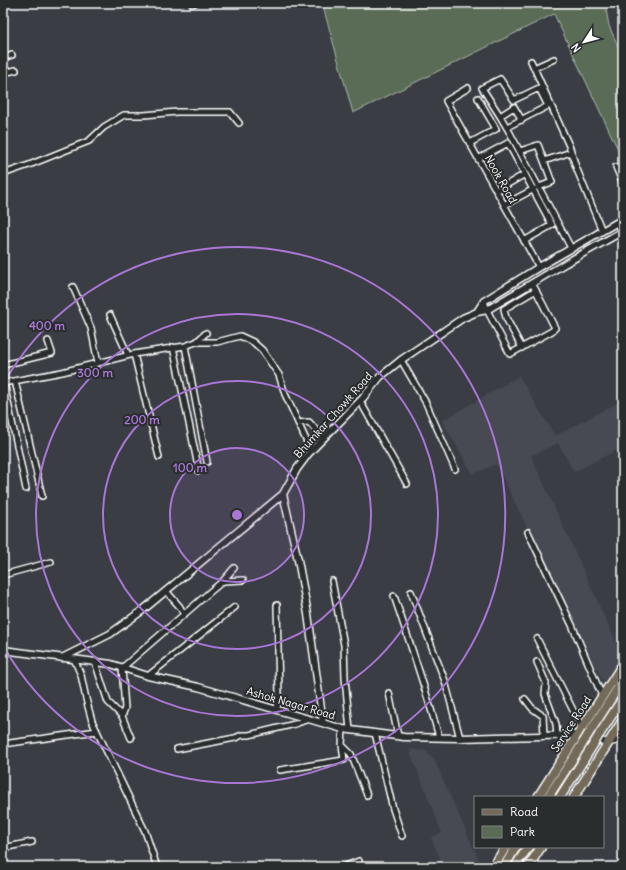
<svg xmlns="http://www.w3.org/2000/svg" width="626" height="870" viewBox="0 0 626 870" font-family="Delius,sans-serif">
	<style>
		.built { fill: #464a53 }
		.green { fill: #5a6c56; stroke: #acb6aa }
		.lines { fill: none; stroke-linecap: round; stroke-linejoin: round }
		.minor-casing { stroke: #fff; stroke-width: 8 }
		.tertiary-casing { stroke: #fff; stroke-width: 9 }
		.primary-casing { stroke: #fff; stroke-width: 11 }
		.trunk-casing { stroke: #fff; stroke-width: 11 }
		.minor { stroke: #2a2d2e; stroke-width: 5 }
		.tertiary { stroke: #2a2d2e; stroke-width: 6 }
		.primary { stroke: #736b5a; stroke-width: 8 }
		.trunk { stroke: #736b5a; stroke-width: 8 }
		.trunk-bridge-casing { stroke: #fff; stroke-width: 11; stroke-linecap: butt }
		.trunk-bridge { stroke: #736b5a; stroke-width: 8 }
		.ring { fill: none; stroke: #a976d5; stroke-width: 2 }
		.labels { text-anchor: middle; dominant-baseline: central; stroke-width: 4; stroke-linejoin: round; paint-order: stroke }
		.street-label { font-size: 11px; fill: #fff; stroke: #2a2d2e }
		.centre { fill: #a976d5; stroke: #2a2d2e; stroke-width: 2 }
		.ring-label { font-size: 12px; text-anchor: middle; font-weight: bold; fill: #a976d5; stroke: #2a2d2e; stroke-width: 4; stroke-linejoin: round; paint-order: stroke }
	</style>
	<rect width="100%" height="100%" fill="#3a3e44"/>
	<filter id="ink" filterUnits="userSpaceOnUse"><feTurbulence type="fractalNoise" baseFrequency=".025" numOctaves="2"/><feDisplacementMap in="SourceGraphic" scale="8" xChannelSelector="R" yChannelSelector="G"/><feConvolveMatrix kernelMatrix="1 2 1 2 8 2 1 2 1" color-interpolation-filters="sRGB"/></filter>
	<g filter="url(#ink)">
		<!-- built -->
		<path class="built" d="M519,376L555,436L623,400V447L574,472L558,443L531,456L623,657L605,686L496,464L473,474L442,421Z
			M409,749L427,751L430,757H433L482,867H444L431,838L442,833Z"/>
		<!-- green -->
		<path class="green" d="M322,3H605L609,26L623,57V160L554,14L353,113Z"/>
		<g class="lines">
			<!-- minor casing -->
			<g class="minor-casing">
				<path id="minor" d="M192,4L195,3
					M3,58L12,55
					M531,61L570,148L576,167L602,231
					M534,68L554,59
					M3,73L16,70
					M468,88L446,101L539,267
					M500,116L510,133L571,248
					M507,127L548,106L539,88L514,100L500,79L482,88L500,116L514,107L522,120
					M470,143L496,129L478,98
					M520,151L538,145L552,182L539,187
					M478,159L508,143L552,225L524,241
					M544,161L571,152
					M616,167L623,184
					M3,174L29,165L89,141L104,127L124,115H144L177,112H230L239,123
					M496,191L525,174
					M504,205L534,189
					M73,287L91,328L98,363
					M484,301L487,310L510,354L552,331L555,328L532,283
					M110,315L128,355
					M196,342H217L240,336L253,342L262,350L279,375L285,394L311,451
					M185,346L207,462
					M173,347L199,471
					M522,348L506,318L504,309L536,290
					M134,354L159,457
					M401,360L426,403L455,469
					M3,365L52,353L48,341
					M15,381L42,496
					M3,383L62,372L134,354L185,346L196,342L206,333
					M4,383L26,489
					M360,401L407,484
					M298,423L309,422L323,438
					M528,532L572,625L602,696
					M3,575L51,562
					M223,581L243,580
					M332,581L344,645L345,678L350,730
					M166,591L180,607L184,615
					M411,592L445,681L460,738
					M394,596C410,643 426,689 439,737
					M537,639L582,728
					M74,659L81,675L86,699L92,721L145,831L157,867
					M95,662L108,702L122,716
					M537,662L546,683L545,694L556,724L557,736
					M148,676L235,607
					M389,693L398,736
					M525,699L532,708L543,716L544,736
					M277,709L279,695L277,605
					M343,729L342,745L351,754L367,795
					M375,733L393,809L402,836
					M131,738L122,716L125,708L122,668L211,591L223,581L234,568
					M609,743L623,739
					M3,744L97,731
					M177,749L235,738L242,735H249L295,724L308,719
					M280,770L344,760L342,745
					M3,848L32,842
					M343,867L359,861"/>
			</g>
			<!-- tertiary casing -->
			<g class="tertiary-casing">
				<path id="tertiary" d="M477,312L484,301L539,267L623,219
					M283,494L298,560L308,614L323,723
					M3,650L111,664L148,676L198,687L343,729L404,737L460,738L577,735L608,743
					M62,658L110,634L143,610L283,494L297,469L309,453L363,398L380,377L401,360L463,318L477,312L487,310L566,263L623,231"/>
			</g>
			<!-- primary casing -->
			<g class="primary-casing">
				<path id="primary" d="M538,797L623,664
					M574,797L623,720
					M493,867L506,847
					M528,867L541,847"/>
			</g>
			<!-- trunk casing -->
			<g class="trunk-casing">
				<path id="trunk" d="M589,733L623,680
					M599,735L623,698
					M548,797L583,743
					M560,797L593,745
					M504,867L516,847
					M515,867L528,847"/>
			</g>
			<!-- minor -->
			<use href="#minor" class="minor"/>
			<!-- tertiary -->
			<use href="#tertiary" class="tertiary"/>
			<!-- primary -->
			<use href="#primary" class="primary"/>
			<!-- trunk -->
			<use href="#trunk" class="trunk"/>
			<!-- trunk-bridge casing -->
			<g class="trunk-bridge-casing">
				<path id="trunk-bridge" d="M583,743L589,733
					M593,745L599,735"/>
			</g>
			<!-- trunk-bridge -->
			<use href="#trunk-bridge" class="trunk-bridge"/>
		</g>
	</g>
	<!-- distance rings -->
	<circle cx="237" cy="515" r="67" fill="#a976d5" fill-opacity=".12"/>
	<g class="ring">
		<circle cx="237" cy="515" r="67"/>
		<circle cx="237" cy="515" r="134"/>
		<circle cx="237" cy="515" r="201"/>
		<path d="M4 383A268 268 0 1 1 4 647"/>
	</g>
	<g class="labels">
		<!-- street labels -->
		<g class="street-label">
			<text transform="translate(501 179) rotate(61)">Nook Road</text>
			<text transform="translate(333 415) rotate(-48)">Bhumkar Chowk Road</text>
			<text transform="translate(291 703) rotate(16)">Ashok Nagar Road</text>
			<text transform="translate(571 724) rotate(-57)">Service Road</text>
		</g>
	</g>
	<circle cx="237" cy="515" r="6" class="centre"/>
	<g class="ring-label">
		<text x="47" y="330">400 m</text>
		<text x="95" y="377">300 m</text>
		<text x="142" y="424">200 m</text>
		<text x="190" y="472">100 m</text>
	</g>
	<!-- margin -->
	<rect width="626" height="870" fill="none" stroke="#2a2d2e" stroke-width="16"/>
	<rect x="8" y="8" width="610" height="854" fill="none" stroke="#fff" stroke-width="1.5" filter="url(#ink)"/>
	<!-- legend -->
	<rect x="474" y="796" width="130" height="52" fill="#2a2d2e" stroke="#7f8182"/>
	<rect x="482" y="809" width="20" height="6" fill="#736b5a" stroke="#7f8182"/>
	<text x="510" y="816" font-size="12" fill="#ffffff">Road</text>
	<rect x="482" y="826" width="20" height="12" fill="#5a6c56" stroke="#7f8182"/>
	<text x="510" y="836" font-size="12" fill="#ffffff">Park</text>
	<!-- north arrow -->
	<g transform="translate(584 42) rotate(234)" stroke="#2a2d2e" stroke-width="3" paint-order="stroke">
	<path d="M0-3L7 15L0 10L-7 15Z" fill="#ffffff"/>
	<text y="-6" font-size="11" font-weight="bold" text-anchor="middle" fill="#ffffff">N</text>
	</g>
</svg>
